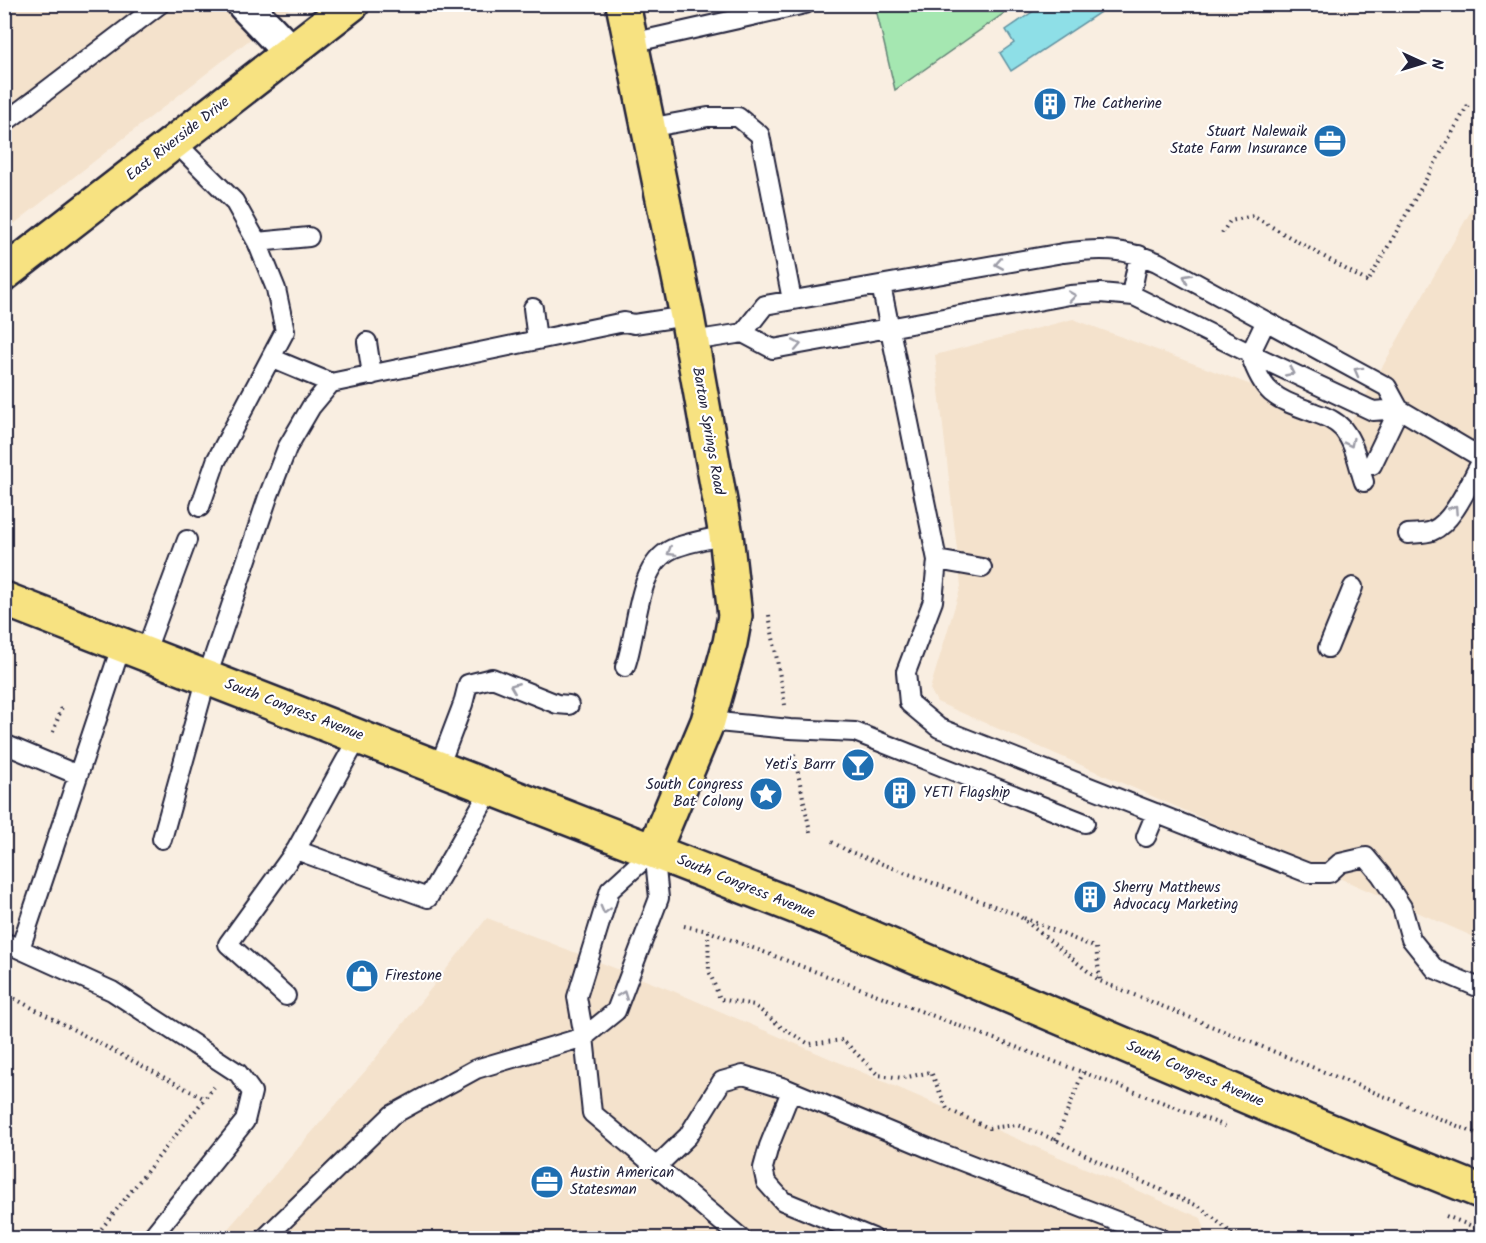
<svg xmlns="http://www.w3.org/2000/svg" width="1486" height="1243" viewBox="0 0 1486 1243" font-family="Kalam,sans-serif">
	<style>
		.built { fill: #f4e2cc }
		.green { fill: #a5e7b1; stroke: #648476; stroke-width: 1.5 }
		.water { fill: #8edfe7; stroke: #6393a2; stroke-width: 1.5 }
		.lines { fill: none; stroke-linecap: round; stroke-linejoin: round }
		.lane-casing { stroke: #22223b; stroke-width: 22 }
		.street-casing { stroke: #22223b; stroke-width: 38 }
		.primary-casing { stroke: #22223b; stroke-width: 38 }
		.path { stroke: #22223b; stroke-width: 4; stroke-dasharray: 1.5 4.5; stroke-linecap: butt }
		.lane { stroke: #fff; stroke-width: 18 }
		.street { stroke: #fff; stroke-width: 33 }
		.primary { stroke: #f7e281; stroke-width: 33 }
		.oneway { stroke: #9c9ca7 }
		.labels { text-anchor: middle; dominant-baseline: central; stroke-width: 4.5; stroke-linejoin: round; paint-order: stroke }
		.poi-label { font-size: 15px; fill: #22223b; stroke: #fff; text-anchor: start }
		.street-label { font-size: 15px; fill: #22223b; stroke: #fff }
	</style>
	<rect width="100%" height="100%" fill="#f9eee1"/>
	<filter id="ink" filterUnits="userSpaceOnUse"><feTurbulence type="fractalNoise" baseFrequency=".0167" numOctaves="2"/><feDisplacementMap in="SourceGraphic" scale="12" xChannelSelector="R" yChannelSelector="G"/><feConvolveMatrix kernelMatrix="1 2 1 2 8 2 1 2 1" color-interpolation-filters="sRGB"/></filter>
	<g filter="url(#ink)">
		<!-- built -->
		<path class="built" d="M5,5H294L5,231Z
			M1481,193V940L937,702L930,689L961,586L935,355L1073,319L1351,422Z
			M487,918L673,991L1201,1218L1208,1238H220L367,1069Z"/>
		<!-- green -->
		<path class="green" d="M1006,4L1010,9L895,90L875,5Z"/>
		<!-- water -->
		<path class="water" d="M1044,4L1111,5L1011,71L1000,53L1014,43L1006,30Z"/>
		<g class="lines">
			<!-- lane casing -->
			<g class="lane-casing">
				<path id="lane" d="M631,43L805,4
					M4,123L160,4
					M648,128L708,117H738L760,135L792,300
					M175,142L234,201L257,242L276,289L285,331L216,461L200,507
					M257,242L309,237
					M881,285L937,560L933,601L906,672L909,703L939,728L1308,873H1329L1340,863L1366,857L1381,875L1402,907L1411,939L1435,969L1482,989
					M1131,295L1139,255
					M533,308L537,340
					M1266,321L1250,354C1264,396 1275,398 1315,413C1326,417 1335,420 1343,429C1355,444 1358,464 1364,482
					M743,333L765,305L1063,253C1099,248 1124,248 1157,262L1387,387L1399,409L1482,458
					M692,341L743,333L773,349L1070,295L1100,293L1134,296L1243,350L1373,411L1399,409
					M367,342L372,375
					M271,358L331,383
					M1372,465L1399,409
					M1408,534C1415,533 1424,534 1432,531C1454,522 1470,481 1482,461
					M937,560L982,568
					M1328,648L1353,587
					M145,653L187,540
					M625,667C638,634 635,566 672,549C688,542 709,539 726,535
					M708,721L790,729L855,732L1085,823
					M4,744L78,775
					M439,767L463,704L468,684L492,678L557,704L569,705
					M1146,837L1156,813
					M162,839L207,677L268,497L287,448L311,407L331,383L624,322L634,324L687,316
					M296,850L428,898L492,787
					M654,850L610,890L577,997L584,1037L592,1113L741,1238
					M4,942L112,991L238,1073L252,1092L245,1121L151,1238
					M20,949L122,644
					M286,996L228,944L296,850L359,736
					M791,1091L769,1146L763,1168L766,1182L783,1201L873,1238
					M656,1167L688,1136L722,1081L743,1075L782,1087L933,1150L1160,1238
					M265,1238L392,1115L476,1069L584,1037L616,1011L659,898L654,850"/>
			</g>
			<!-- street casing -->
			<g class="street-casing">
				<path id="street" d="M244,4L290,52"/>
			</g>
			<!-- primary casing -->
			<g class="primary-casing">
				<path id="primary" d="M623,4L687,316L726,535L735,616L730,643L708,721L654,850
					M4,274L352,4
					M4,599L830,920L1281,1111L1482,1192"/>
			</g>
			<!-- path -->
			<path class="path" d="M1222,233L1230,221L1253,216L1368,282L1469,103
				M769,615L785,705
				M53,732L62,707
				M794,754L811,836
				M832,842L848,851L1018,915L1100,981L1482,1136
				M1024,918L1096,948L1100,980
				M684,926L708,931L1228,1127
				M708,931L709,971L720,999L754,1005L781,1027L809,1044L843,1040L878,1075L903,1078L931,1072L947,1109L989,1128L1017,1125L1056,1140L1109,1167L1200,1207L1235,1236L1262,1238
				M4,993L205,1099
				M1056,1140L1083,1072
				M1446,1216L1482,1230
				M94,1238L214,1087"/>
			<!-- lane -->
			<use href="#lane" class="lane"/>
			<!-- street -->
			<use href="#street" class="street"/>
			<!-- primary -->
			<use href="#primary" class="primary"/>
		</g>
		<!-- one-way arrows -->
		<defs><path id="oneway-chevron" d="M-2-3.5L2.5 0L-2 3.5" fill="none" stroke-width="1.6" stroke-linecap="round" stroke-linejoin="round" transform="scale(1.5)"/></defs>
		<g class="oneway">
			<use href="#oneway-chevron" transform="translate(999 264) rotate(170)"/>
			<use href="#oneway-chevron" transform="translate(1187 278) rotate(-152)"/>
			<use href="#oneway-chevron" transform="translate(1072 296) rotate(-8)"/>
			<use href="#oneway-chevron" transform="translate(797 345) rotate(-11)"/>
			<use href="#oneway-chevron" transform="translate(1358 371) rotate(-151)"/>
			<use href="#oneway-chevron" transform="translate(1290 372) rotate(25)"/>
			<use href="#oneway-chevron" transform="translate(1350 443) rotate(64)"/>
			<use href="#oneway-chevron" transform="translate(1454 509) rotate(-56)"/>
			<use href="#oneway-chevron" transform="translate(671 552) rotate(148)"/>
			<use href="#oneway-chevron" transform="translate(514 687) rotate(-158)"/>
			<use href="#oneway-chevron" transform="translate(605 910) rotate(105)"/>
			<use href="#oneway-chevron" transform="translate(623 995) rotate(-69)"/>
		</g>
	</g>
	<!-- icons -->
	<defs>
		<g id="building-disc" transform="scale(1.725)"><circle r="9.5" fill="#1f6fb2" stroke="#fff"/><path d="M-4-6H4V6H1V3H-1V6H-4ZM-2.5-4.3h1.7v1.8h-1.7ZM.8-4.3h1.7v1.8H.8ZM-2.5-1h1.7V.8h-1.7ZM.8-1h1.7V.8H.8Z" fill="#fff"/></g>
		<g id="office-disc" transform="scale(1.725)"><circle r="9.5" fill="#1f6fb2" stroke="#fff"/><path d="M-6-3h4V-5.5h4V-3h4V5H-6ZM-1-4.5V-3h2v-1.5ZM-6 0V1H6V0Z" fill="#fff"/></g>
		<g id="bar-disc" transform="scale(1.725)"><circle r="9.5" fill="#1f6fb2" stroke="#fff"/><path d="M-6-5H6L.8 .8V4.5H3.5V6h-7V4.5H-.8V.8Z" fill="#fff"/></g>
		<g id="sight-disc" transform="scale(1.725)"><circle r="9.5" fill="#1f6fb2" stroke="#fff"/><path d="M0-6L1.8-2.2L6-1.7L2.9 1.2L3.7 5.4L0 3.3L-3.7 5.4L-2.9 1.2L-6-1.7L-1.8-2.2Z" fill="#fff"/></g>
		<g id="shop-disc" transform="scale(1.725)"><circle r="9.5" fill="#1f6fb2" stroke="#fff"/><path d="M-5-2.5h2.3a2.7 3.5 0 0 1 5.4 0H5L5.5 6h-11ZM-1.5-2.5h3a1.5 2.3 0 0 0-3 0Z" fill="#fff"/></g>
	</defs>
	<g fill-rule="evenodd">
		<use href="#building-disc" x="1050" y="104"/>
		<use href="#office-disc" x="1330" y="141"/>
		<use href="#bar-disc" x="858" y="765"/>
		<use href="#building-disc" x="900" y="793"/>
		<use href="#sight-disc" x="766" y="794"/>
		<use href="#building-disc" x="1090" y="897"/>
		<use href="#shop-disc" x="362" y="976"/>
		<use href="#office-disc" x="547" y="1182"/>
	</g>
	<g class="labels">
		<!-- poi labels -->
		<g class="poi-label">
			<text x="1073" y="104">The Catherine</text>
			<text x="1307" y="132" text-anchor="end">Stuart Nalewaik<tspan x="1307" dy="17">State Farm Insurance</tspan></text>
			<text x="835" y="765" text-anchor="end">Yeti's Barrr</text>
			<text x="743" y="785" text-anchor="end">South Congress<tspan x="743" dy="17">Bat Colony</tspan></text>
			<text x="923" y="793">YETI Flagship</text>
			<text x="1113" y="888">Sherry Matthews<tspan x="1113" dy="17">Advocacy Marketing</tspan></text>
			<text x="385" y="976">Firestone</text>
			<text x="570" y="1173">Austin American<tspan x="570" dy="17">Statesman</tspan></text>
		</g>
		<!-- street labels -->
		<g class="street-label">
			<text transform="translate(178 139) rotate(-38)">East Riverside Drive</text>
			<text transform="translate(708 431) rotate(80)">Barton Springs Road</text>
			<text transform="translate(294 710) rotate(21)">South Congress Avenue</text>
			<text transform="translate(746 887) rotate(22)">South Congress Avenue</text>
			<text transform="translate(1195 1074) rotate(23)">South Congress Avenue</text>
		</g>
	</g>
	<!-- margin -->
	<rect width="1486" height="1243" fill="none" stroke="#fff" stroke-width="24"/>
	<rect x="12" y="12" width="1462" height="1219" fill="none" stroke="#22223b" stroke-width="2" filter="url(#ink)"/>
	<!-- north arrow -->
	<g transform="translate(1423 63) rotate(94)" stroke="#ffffff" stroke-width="4.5" paint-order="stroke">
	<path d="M0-4.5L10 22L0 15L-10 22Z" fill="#22223b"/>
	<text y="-9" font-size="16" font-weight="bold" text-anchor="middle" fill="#22223b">N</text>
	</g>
</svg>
